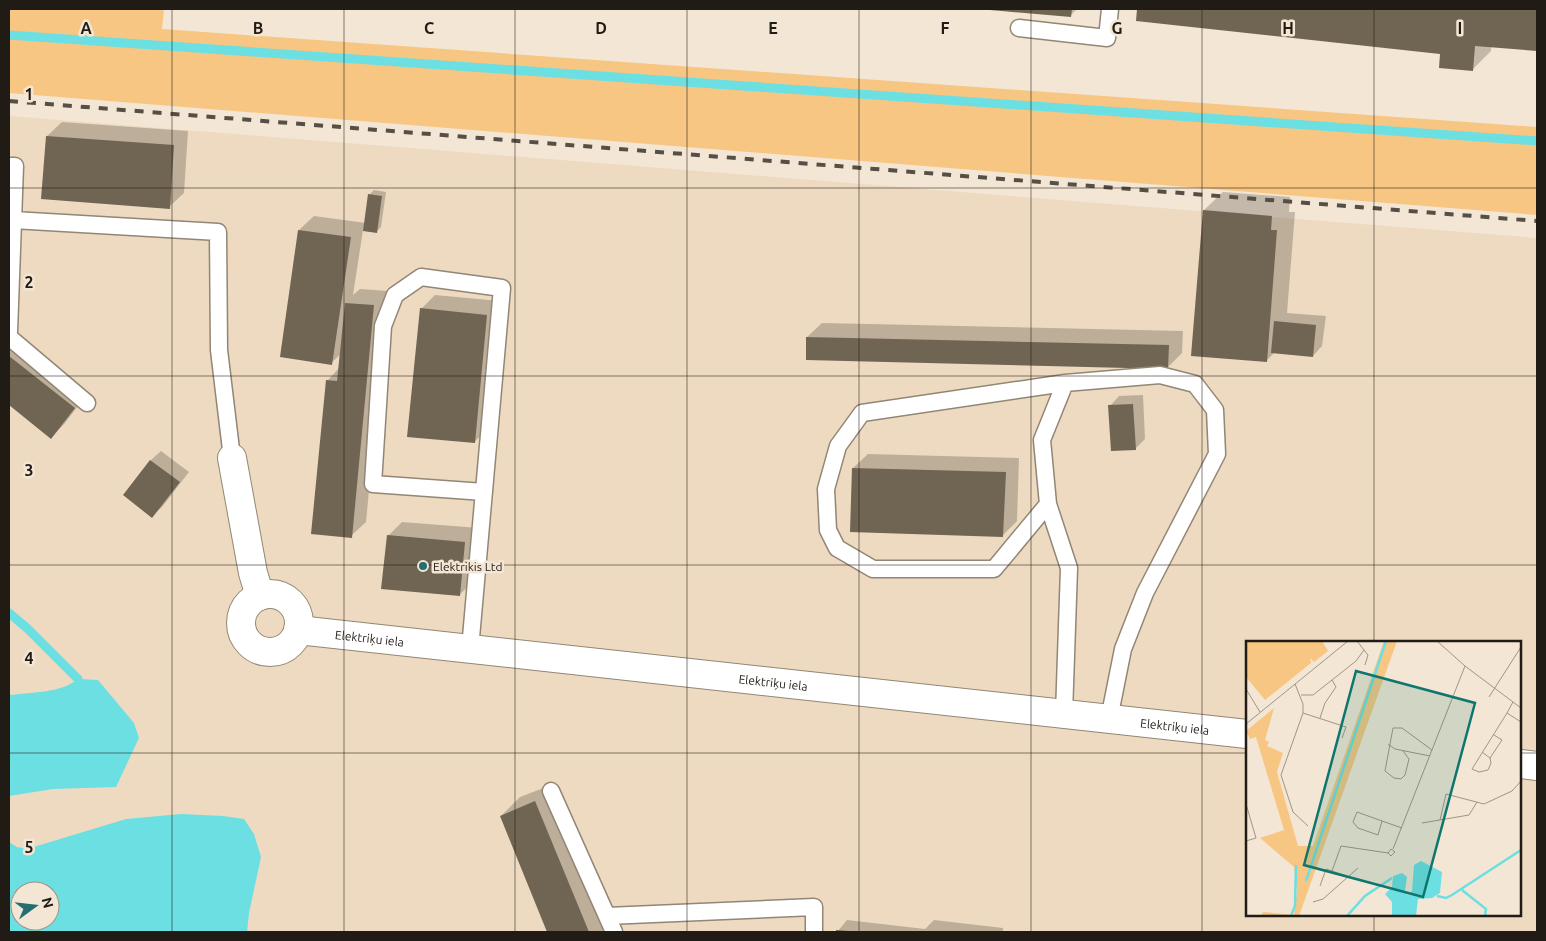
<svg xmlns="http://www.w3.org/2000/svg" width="1546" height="941" viewBox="0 0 1546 941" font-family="Ubuntu,sans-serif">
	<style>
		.built { fill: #eddac1; fill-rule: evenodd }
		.green { fill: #f6c682 }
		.water { fill: #6cdfe2; fill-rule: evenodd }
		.shadow { fill: #0003 }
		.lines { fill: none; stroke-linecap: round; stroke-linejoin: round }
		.stream { stroke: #6cdfe2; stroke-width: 9 }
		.building { fill: #706453 }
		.service-casing { stroke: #928675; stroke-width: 19 }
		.minor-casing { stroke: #928675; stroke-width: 30 }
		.service { stroke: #fff; stroke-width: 16 }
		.minor { stroke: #fff; stroke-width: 28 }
		.rail { stroke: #564f45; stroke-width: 4; stroke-dasharray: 9 9; stroke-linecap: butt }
		.grid { fill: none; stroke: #201b14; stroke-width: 1; stroke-opacity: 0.55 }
		.poi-dot { fill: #236e70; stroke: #f4e6d4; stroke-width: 2 }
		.labels { text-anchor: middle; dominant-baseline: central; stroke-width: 5; stroke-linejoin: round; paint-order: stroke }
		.poi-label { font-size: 12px; fill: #201b14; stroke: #f4e6d4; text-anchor: start }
		.street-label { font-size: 12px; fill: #201b14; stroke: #f4e6d4 }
		.inset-river { fill: none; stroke: #6cdfe2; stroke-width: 2.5 }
		.inset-road { fill: none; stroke: #9f9587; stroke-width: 1 }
		.view { fill: #0f766e; fill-opacity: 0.15; stroke: #0f766e; stroke-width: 2.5 }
		.inset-edge { fill: none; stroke: #201b14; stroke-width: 2.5 }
		.grid-label { font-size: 16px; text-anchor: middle; font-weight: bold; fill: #201b14; stroke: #f4e6d4; stroke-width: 5; stroke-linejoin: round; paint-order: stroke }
	</style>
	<rect width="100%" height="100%" fill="#f4e6d4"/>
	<!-- built -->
	<path class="built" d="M9,116L1537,238V932H9ZM1247,642H1520V915H1247ZM20,891H50V921H20Z"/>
	<!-- green -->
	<path class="green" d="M9,9H164L162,29L1537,127V215L9,93Z"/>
	<!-- water -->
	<path class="water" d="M78,679L98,680L134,723L139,738L116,787L53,789L9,796V694L12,695C33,692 61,693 78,679Z
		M181,814L223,816L244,819L254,834L261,857L249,913L247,932H9V842L17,847L27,849L126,819ZM20,891H50V921H20Z"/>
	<!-- shadow -->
	<path class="shadow" d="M988,9H1077L1071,15Z
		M1138,9H1537V50L1491,46V51L1472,70L1441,53L1137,20Z
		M62,122L188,131L184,193L169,207L47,136Z
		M374,190L386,192L381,227L377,231L363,230L353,295L360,289L388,291L366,522L351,536L327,381L339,368L341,354L331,363L299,230L314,216L366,223L369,195Z
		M1223,192L1290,197L1289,212H1295L1287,313L1326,316L1322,346L1313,356L1275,352L1266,361L1204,210Z
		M435,295L500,301L489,428L474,442L421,309Z
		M822,323L1183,331L1182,353L1168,367L807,337Z
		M10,331L88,393L65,423L51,438L9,403Z
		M1143,395L1145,439L1135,449L1110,406L1119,396Z
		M161,451L189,472L162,507L152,516L125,495L151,460Z
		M868,454L1019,458L1017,521L1003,535L853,468Z
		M402,522L479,528L474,581L459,595L388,536Z
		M554,784L615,932H549L501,816L520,797Z
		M847,920L925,929L934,920L1003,928V932H837Z"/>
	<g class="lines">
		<!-- stream -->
		<path class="stream" d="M9,35L1537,141
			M9,613L28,629L78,679"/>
	</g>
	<!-- building -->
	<path class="building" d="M990,9H1072L1071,17L990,10Z
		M1137,9H1537V51L1475,46L1473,71L1439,68L1440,54L1136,21Z
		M46,136L174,145L170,209L41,199Z
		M368,194L382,196L377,233L363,231Z
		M1203,210L1272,216L1271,230H1277L1267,362L1191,356Z
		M298,230L351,237L332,365L280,357Z
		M345,303L374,305L352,538L311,534L326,380L337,381Z
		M420,308L487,315L475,443L407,437Z
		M1274,321L1316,325L1313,357L1271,353Z
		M806,337L1169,345L1168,369L806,360Z
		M9,356L75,408L51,439L9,405Z
		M1133,404L1136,450L1111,451L1108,405Z
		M150,460L180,482L152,518L123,495Z
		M852,468L1006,472L1003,537L850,532Z
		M387,535L465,542L460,596L381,589Z
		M535,801L589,932H547L500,816Z
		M836,930L849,931V932H836Z"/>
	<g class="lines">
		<!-- service casing -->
		<g class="service-casing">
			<path id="service" d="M1019,28L1107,38L1110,9
				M9,166H15L9,332
				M13,220L218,232L219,350L232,458
				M9,337L87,403
				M1048,504L994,569H873L837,548L828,530L826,489L838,446L862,413L1065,383L1160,375L1195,384L1215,410L1217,454L1145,593L1123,649L1109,719
				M470,649L502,288L421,277L395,295L383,326L373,484L484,492
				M1064,714L1069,568L1048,504L1042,440L1065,383
				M551,791L614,932
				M607,916L814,907V932"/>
		</g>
		<!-- minor casing -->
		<g class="minor-casing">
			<g id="minor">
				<path d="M232,458L253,573L260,596"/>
				<circle cx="270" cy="623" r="29"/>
				<path id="s1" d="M298,630L1247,734"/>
				<path d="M1520,764L1537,766"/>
			</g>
		</g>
		<!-- service -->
		<use href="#service" class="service"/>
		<!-- minor -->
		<use href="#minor" class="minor"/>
		<!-- rail -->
		<path class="rail" d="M9,101L1537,221"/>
	</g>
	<!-- grid -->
	<path class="grid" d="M172,9V932M344,9V932M515,9V932M687,9V932M859,9V932M1031,9V932M1202,9V932M1374,9V642M9,188H1537M9,376H1537M9,565H1537M9,753H1247M1520,753H1537M1374,915V932"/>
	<!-- markers -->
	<circle class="poi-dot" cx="423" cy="566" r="5"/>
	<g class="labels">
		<!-- poi labels -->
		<g class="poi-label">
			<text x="433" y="566">Elektrikis Ltd</text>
		</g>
		<!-- street labels -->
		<g class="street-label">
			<text stroke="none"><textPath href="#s1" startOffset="72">Elektriķu iela</textPath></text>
			<text stroke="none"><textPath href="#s1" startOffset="478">Elektriķu iela</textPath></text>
			<text stroke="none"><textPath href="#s1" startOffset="882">Elektriķu iela</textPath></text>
		</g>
	</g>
	<!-- overview -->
	<g transform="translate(1246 641)">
		<rect width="275" height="275" fill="#f4e6d4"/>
		<path d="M0,0H76L82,10L68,21L64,17L65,22L19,59L0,36ZM138,0H151L53,275H15L17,271L48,274L51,250L48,226L14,197L38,189L10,96L4,98L0,90L28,67L19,99L23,101L21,105L37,112L31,131L52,205H67Z" fill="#f6c682"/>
		<path d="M175,220L196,231L194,252L186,257L172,258L170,275H146V261L139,253L146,246L147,235L156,232L161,236L159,250L162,254L166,250L168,224Z" fill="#6cdfe2"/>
		<path class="inset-river" d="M60,240L140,0M216,249L240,268L239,275M191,255L200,257L206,254L275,209M45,275L49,265L50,224M101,275L119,255L146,237"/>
		<path class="inset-road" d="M191,0L219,25L275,67M118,9L122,14L119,24M49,43L57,63V72L35,134L47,171L62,185M0,48L14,71M55,54H67L110,20L118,9L111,0M243,56L275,6M267,61L261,72L275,81M57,72L100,86L96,97M74,77L79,62L90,46L86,39M0,83L102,0M142,103L149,108L184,115M157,110L163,118L159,134L155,138L148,137L139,130L147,87H156L186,109M236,111L244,117L245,122L242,129L233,131L226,128L261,72M244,117L256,99L248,94M0,163L10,197L0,200M194,179L200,153L238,163L266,150L275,140M136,180L132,194L112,187L107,181L111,171L136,180L156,187M176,182L223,174L231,161M147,208L219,25M86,230L95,205L142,212L145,215L149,211L145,208L142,212M74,245L80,228L101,235M67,261L77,258L112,227"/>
		<path class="view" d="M110,30L229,62L177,256L58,224Z"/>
		<rect width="275" height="275" class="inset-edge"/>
	</g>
	<g class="grid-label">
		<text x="86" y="34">A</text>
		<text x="258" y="34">B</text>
		<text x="429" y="34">C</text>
		<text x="601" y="34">D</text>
		<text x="773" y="34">E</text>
		<text x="945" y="34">F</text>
		<text x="1117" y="34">G</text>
		<text x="1288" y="34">H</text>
		<text x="1460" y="34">I</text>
		<text x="29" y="100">1</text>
		<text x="29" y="288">2</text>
		<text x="29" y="476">3</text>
		<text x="29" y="664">4</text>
		<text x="29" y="853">5</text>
	</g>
	<!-- border -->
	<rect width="1546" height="941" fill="none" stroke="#201b14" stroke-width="20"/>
	<!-- north arrow -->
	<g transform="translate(35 906) rotate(75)"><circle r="24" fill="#f4e6d4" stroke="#9f9587"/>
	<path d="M0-4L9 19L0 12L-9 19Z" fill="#236e70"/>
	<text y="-8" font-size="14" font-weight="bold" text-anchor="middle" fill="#201b14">N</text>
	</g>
</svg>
